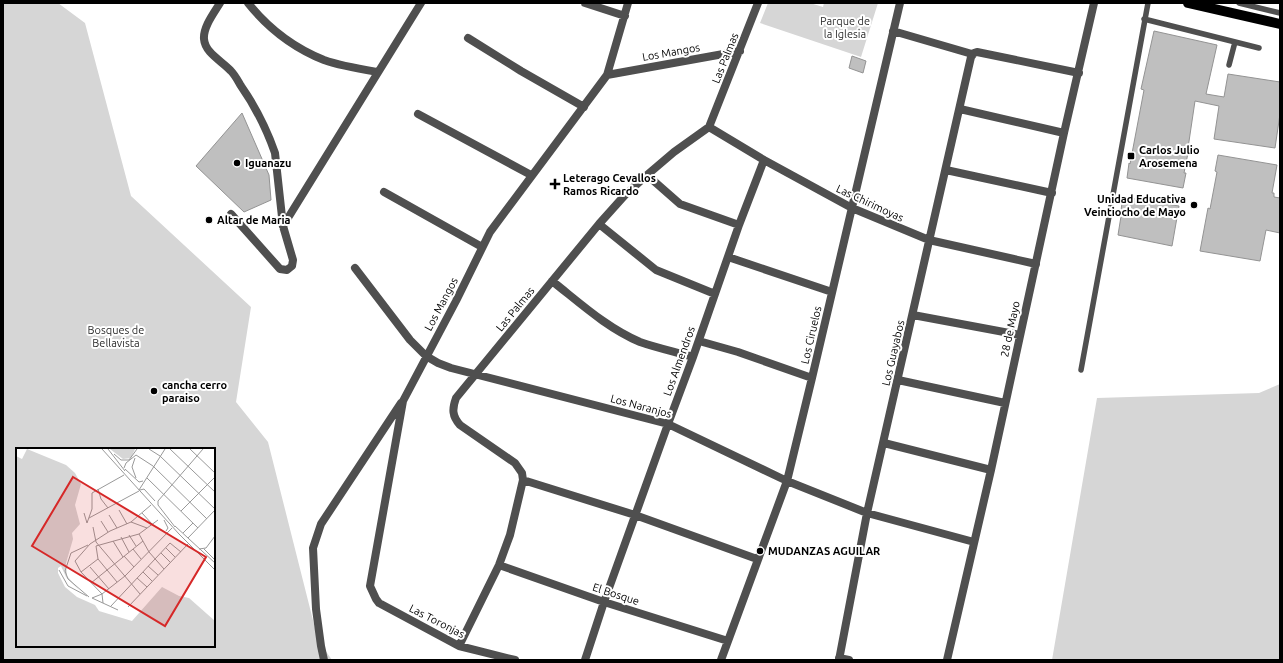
<svg xmlns="http://www.w3.org/2000/svg" width="1283" height="663" viewBox="0 0 1283 663" font-family="Ubuntu,sans-serif">
	<style>
		.green { fill: #d6d6d6; fill-rule: evenodd }
		.building { fill: #bfbfbf; stroke: #939393 }
		.lines { fill: none; stroke-linecap: round; stroke-linejoin: round }
		.service { stroke: #4f4f4f; stroke-width: 5.5 }
		.minor { stroke: #4f4f4f; stroke-width: 8 }
		.primary { stroke: #000; stroke-width: 10 }
		.poi-dot { fill: #000; stroke: #fff; stroke-width: 1.5 }
		.labels { text-anchor: middle; dominant-baseline: central; stroke-width: 4; stroke-linejoin: round; paint-order: stroke }
		.park-label { font-size: 11px; fill: #2d2d2d; stroke: #fff }
		.street-label { font-size: 11px; fill: #000; stroke: #fff }
		.poi-label { font-size: 11px; font-weight: bold; fill: #000; stroke: #fff; text-anchor: start }
		.inset-road { fill: none; stroke: #999; stroke-width: 1 }
		.view { fill: #d62828; fill-opacity: 0.15; stroke: #d62828; stroke-width: 2 }
		.inset-edge { fill: none; stroke: #000; stroke-width: 2 }
	</style>
	<rect width="100%" height="100%" fill="#fff"/>
	<!-- green -->
	<path class="green" d="M3,3H58L85,23L131,196L251,307L236,402L268,442L318,640L332,660H3ZM17,449H214V646H17Z
		M768,3H810L823,7L824,3H878L861,57L760,23Z
		M1280,384V660H1052L1097,398L1259,393Z"/>
	<!-- building -->
	<path class="building" d="M1154,31L1217,45L1206,94L1224,97L1228,74L1280,82V114L1275,148L1214,139L1219,106L1195,101L1188,148H1189L1184,173H1186L1183,188L1127,178L1129,163L1130,164L1144,90L1141,89Z
		M852,56L866,61L863,73L849,68Z
		M242,113L269,175L271,200L244,212L196,166Z
		M1218,155L1277,165L1272,193H1274V197L1280,198V233L1266,230L1260,261L1200,251L1208,208L1210,209L1217,172L1215,171Z
		M1123,197L1179,206L1172,246L1118,235L1122,210H1121Z"/>
	<g class="lines">
		<!-- service -->
		<path class="service" d="M1239,3L1280,13
			M1144,19L1259,48
			M1229,65L1235,42
			M1081,370L1148,3"/>
		<!-- minor -->
		<path class="minor" d="M220,3C214,13 203,27 204,39C205,53 222,61 231,71C235,75 238,81 241,86C255,106 267,130 275,153L283,226L293,260L292,266L287,270L280,269L231,214
			M248,3C268,28 294,48 324,60C341,66 360,69 378,72
			M585,3L625,16
			M893,31L972,54
			M468,38L521,71L584,107
			M607,75L628,3
			M960,109L1064,133
			M418,114L531,175
			M709,127L764,160L852,208L929,240L1036,264
			M946,170L1052,193
			M647,175L680,204L739,225
			M384,192L482,247
			M599,224L656,270L715,294
			M283,226L421,3
			M728,257L832,292
			M355,268L410,340L426,356L438,363L451,368L668,424L787,481L867,513L974,542
			M552,281C580,303 607,328 640,342C657,348 676,352 693,357
			M913,315L1020,335
			M699,341L738,352L812,378
			M898,380L1005,403
			M884,443L991,470
			M523,480L635,515L757,559
			M499,565L604,602L728,641
			M459,646L499,565L510,535L523,480L522,473L515,463L460,425C452,416 452,409 456,398L599,224L625,195L647,175L674,152L709,127L758,3
			M839,658L849,660
			M324,660L321,646L316,609L313,548L321,524L401,403
			M515,660L459,646L379,603L376,599L370,586L403,401L456,301L490,232L607,75L740,51
			M585,660L604,602L668,424L693,357L739,225L764,160
			M721,660L787,481L812,378L900,3
			M839,660L867,513L971,57L974,53L977,52L1079,73
			M947,660L991,470L1064,133L1094,3"/>
		<!-- primary -->
		<path class="primary" d="M1188,3L1280,24"/>
	</g>
	<!-- markers -->
	<g class="poi-dot">
		<rect x="1127" y="152" width="8" height="8" rx="2"/>
		<circle cx="237" cy="163" r="4"/>
		<path d="M553 178h4v4h4v4h-4v4h-4v-4h-4v-4h4z"/>
		<circle cx="1194" cy="205" r="4"/>
		<circle cx="209" cy="220" r="4"/>
		<circle cx="154" cy="391" r="4"/>
		<circle cx="760" cy="551" r="4"/>
	</g>
	<g class="labels">
		<!-- park labels -->
		<g class="park-label">
			<text x="845" y="21">Parque de<tspan x="845" dy="13">la Iglesia</tspan></text>
			<text x="116" y="330">Bosques de<tspan x="116" dy="13">Bellavista</tspan></text>
		</g>
		<!-- street labels -->
		<g class="street-label">
			<text transform="translate(671 52) rotate(-10)">Los Mangos</text>
			<text transform="translate(725 58) rotate(-68)">Las Palmas</text>
			<text transform="translate(870 203) rotate(25)">Las Chirimoyas</text>
			<text transform="translate(441 304) rotate(-62)">Los Mangos</text>
			<text transform="translate(515 309) rotate(-51)">Las Palmas</text>
			<text transform="translate(1010 329) rotate(-78)">28 de Mayo</text>
			<text transform="translate(811 335) rotate(-77)">Los Ciruelos</text>
			<text transform="translate(893 353) rotate(-77)">Los Guayabos</text>
			<text transform="translate(679 361) rotate(-70)">Los Almendros</text>
			<text transform="translate(641 406) rotate(15)">Los Naranjos</text>
			<text transform="translate(616 594) rotate(18)">El Bosque</text>
			<text transform="translate(437 621) rotate(27)">Las Toronjas</text>
		</g>
		<!-- poi labels -->
		<g class="poi-label">
			<text x="1139" y="150">Carlos Julio<tspan x="1139" dy="13">Arosemena</tspan></text>
			<text x="245" y="163">Iguanazu</text>
			<text x="563" y="178">Leterago Cevallos<tspan x="563" dy="13">Ramos Ricardo</tspan></text>
			<text x="1186" y="199" text-anchor="end">Unidad Educativa<tspan x="1186" dy="13">Veintiocho de Mayo</tspan></text>
			<text x="217" y="220">Altar de Maria</text>
			<text x="162" y="385">cancha cerro<tspan x="162" dy="13">paraiso</tspan></text>
			<text x="768" y="551">MUDANZAS AGUILAR</text>
		</g>
	</g>
	<!-- overview -->
	<g transform="translate(16 448)">
		<rect width="199" height="199" fill="#fff"/>
		<path d="M11,1L50,17L59,25L65,36L59,57L64,76L56,85L57,91L50,115L51,128L63,142L50,129L45,118L42,120V125L49,139L61,149L79,157L83,163L116,173L146,139L163,148L173,150L199,173V198H0V8L6,11ZM94,1H119L115,10L107,11Z" fill="#d6d6d6"/>
		<path class="inset-road" d="M86,1L163,86L199,122M92,1L109,23M133,1L144,8L199,61M154,1L199,44M174,1L199,25M98,6L105,12H113L121,1M120,7L137,18L191,71M119,10L116,19L120,30M108,20L110,15L120,7M109,21L123,34L127,33M131,30L182,80M82,41L85,51L92,60M123,42L149,1M124,42L128,41L139,53M142,53L187,1M142,53V57L159,79M103,62L111,76M165,63L199,29M68,65L71,75L76,61V45L108,27M126,65L136,76M93,67L101,80M73,70L123,43M148,72L152,80L150,83M85,73L92,84M115,74L135,57M159,78L199,115M77,79L80,94L124,146M167,85L177,75M123,86L133,104L148,121M113,87L120,98M105,89L113,104M172,90L199,62M97,93L107,109M72,97L55,105L49,123L52,131L73,149M150,100L159,109M117,101L125,111M183,101L190,100L199,88M188,101L199,112M145,105L154,114M108,108L118,119M82,111L101,134M132,118L142,127M74,119L93,141M43,122L52,138L71,148M65,124L82,111L80,98L123,86L142,72M127,124L136,133M121,130L131,139M75,135L127,93M76,150L86,146L109,128L156,80M76,150L102,162M87,155L86,146L65,124L59,113L74,96L94,83L115,74L131,80M95,158L154,95L165,104M112,159L172,96"/>
		<path class="view" d="M57,29L190,109L149,178L16,98Z"/>
		<rect width="199" height="199" class="inset-edge"/>
	</g>
	<!-- border -->
	<rect width="1283" height="663" fill="none" stroke="#000000" stroke-width="8"/>
</svg>
